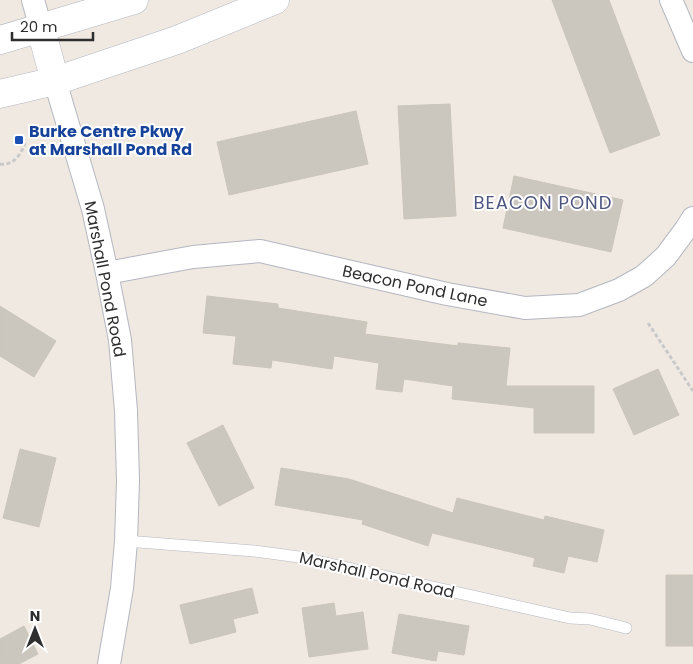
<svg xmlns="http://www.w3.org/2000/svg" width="693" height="664" viewBox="0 0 693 664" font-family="Poppins,sans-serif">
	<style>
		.building { fill: #cbc7bf; stroke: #cbc5ba }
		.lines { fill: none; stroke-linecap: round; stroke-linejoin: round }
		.lane-casing { stroke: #b4b7c1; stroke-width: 12 }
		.street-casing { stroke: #b4b7c1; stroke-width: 24 }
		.secondary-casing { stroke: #b4b7c1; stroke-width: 29 }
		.path { stroke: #c9c9c9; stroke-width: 3; stroke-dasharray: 4 2.5; stroke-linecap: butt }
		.lane { stroke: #fff; stroke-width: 11 }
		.street { stroke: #fff; stroke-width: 22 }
		.secondary { stroke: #fff; stroke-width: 28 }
		.transit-dot { fill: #1a4fb4; stroke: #fff; stroke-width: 2 }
		.labels { text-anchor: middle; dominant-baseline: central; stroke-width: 4; stroke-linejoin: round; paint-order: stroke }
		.transit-label { font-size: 16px; font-weight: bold; fill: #164399; stroke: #fff; text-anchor: start }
		.street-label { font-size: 16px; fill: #2e2e2e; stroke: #fff }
		.neighbourhood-label { font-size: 18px; letter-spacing: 1px; fill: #4d5680; stroke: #fff }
	</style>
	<rect width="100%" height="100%" fill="#efe9e1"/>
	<!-- building -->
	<path class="building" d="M552,0H609L660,135L610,153Z
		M450,104L456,216L404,219L398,106Z
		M356,111L368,164L229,195L217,142Z
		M514,176L623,200L611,252L503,228Z
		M207,296L278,304V308L367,322L365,334L458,346V343L510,348L506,386H594V433H534V408L452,399L453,386L404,379L402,392L376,389L379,363L334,356L332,369L272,360L271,368L233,364L236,336L203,333Z
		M0,306L56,341L34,377L0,356Z
		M658,369L679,415L634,435L613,389Z
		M223,425L254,488L219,506L187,443Z
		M20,449L56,458L39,527L3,518Z
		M281,468L349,479L453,513L457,498L544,520L545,516L604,530L597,562L568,556L564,573L533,566L535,558L432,533L428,546L362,524L363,520L275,505Z
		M666,575H693V646H666Z
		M252,588L258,613L233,619L236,632L190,644L180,605Z
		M334,603L336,616L363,612L368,649L309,657L302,608Z
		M399,614L469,626L464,655L438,651L436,661L392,653Z
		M24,626L38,654L19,664H0V639Z"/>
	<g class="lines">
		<!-- lane casing -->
		<g class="lane-casing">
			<path id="lane" d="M126,541L254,551L299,557L570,618L590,619L626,628"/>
		</g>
		<!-- street casing -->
		<g class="street-casing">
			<path id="street" d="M33,0L41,29
				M671,0L693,51
				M55,81L93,209L107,273L120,340L126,411L128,481L126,541L122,588L109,664
				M107,273L193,257L260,251L447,294L525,308L579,305L619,290L644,276L666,256L686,229L693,218"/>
		</g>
		<!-- secondary casing -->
		<g class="secondary-casing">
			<path id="secondary" d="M41,29L55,81
				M0,40L134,0
				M0,94L55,81L177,40L275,0"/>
		</g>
		<!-- path -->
		<path class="path" d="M0,164C13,166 21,155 25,143
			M648,323L693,391"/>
		<!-- lane -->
		<use href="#lane" class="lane"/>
		<!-- street -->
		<use href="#street" class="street"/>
		<!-- secondary -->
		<use href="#secondary" class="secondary"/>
	</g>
	<!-- markers -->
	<rect class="transit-dot" x="14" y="135" width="10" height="10" rx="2.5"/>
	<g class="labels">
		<!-- transit labels -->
		<g class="transit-label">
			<text x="29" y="131">Burke Centre Pkwy<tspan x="29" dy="18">at Marshall Pond Rd</tspan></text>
		</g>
		<!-- street labels -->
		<g class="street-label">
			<text transform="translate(105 279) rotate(79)">Marshall Pond Road</text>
			<text transform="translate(415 286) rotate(12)">Beacon Pond Lane</text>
			<text transform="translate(377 575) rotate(13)">Marshall Pond Road</text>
		</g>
		<!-- neighbourhood labels -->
		<g class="neighbourhood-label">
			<text x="543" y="202">BEACON POND</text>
		</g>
	</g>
	<!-- north arrow -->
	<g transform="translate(35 629)" stroke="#ffffff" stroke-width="4" paint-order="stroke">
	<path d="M0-4L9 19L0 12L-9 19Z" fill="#2e2e2e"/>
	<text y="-8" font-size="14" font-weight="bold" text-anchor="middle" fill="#2e2e2e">N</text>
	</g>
	<!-- scale -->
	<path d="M12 32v8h81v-8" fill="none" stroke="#2e2e2e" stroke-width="2.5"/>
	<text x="20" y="32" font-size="15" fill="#2e2e2e" stroke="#ffffff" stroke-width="4" paint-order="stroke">20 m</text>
</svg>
